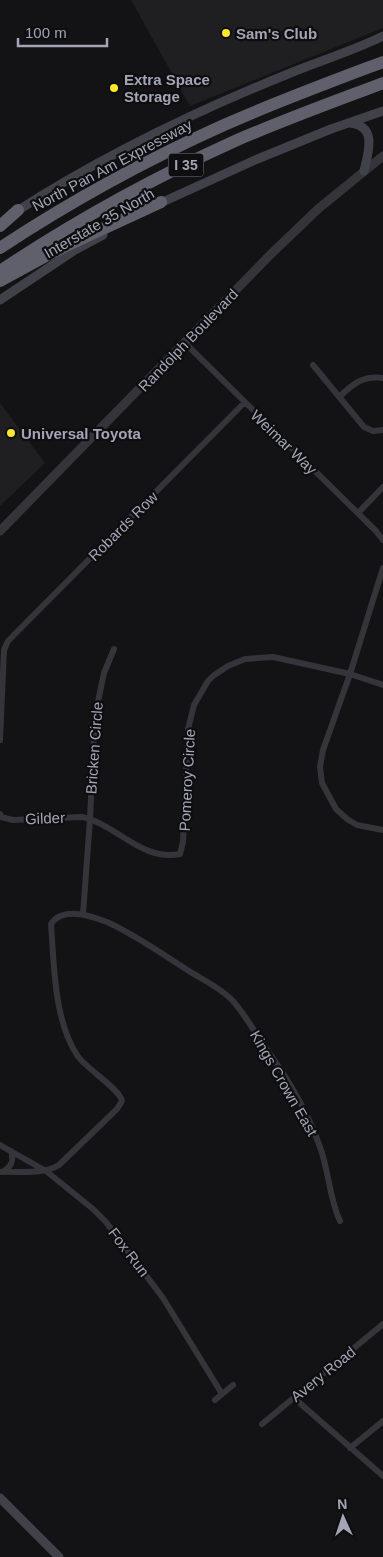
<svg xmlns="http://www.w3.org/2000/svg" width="383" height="1557" viewBox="0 0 383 1557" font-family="Helvetica,sans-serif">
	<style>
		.built { fill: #1f1f22 }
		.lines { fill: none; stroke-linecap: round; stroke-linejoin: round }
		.minor { stroke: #34343a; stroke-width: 6 }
		.tertiary { stroke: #34343a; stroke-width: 9 }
		.secondary { stroke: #41414a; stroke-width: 9 }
		.motorway { stroke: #5f606b; stroke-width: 12 }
		.poi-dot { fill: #fce824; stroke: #0e0e10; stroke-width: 2 }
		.labels { text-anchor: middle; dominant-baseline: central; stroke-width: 4.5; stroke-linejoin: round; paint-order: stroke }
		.shield { fill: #0e0e10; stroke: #767884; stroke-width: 1 }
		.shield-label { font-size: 14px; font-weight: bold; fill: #a3a5b6 }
		.poi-label { font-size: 15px; font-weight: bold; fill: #a3a5b6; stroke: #0e0e10; text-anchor: start }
		.street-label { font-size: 15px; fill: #a3a5b6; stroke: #0e0e10 }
	</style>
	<rect width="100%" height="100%" fill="#131315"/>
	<!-- built -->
	<path class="built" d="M131,0H383V28L190,106Z
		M0,403L45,463L0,506Z"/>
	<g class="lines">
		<!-- minor -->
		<path class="minor" d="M185,343L376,531L383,540
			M313,365L364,427L373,431L383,430
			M339,397C353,384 363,375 383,378
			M358,513L383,487
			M383,568L350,674L323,750L320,767L322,783L336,809L347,819L357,825L383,830
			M0,740L4,650L8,641L244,403
			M0,814L1,817L13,820L82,817C116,824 142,862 180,854L183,842L188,729L194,705L208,681L213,676L228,666L245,659L273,657L350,674L383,685
			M83,914L90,819L95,716L104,673L114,649
			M0,1145L46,1171L93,1209L106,1222L163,1298L222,1394
			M4,1171C12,1166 14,1160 11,1151
			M0,1172C19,1171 43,1175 59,1165L117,1109L122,1101C120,1089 86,1069 77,1055C54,1020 54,964 51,924C63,906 91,916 107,922C136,935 162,954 189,971C203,980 221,988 233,1001C248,1018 258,1039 272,1057C291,1084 309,1116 320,1147C329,1171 329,1198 340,1221
			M294,1398L383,1476
			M215,1400L233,1385
			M262,1424L383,1324
			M350,1448L383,1421"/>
		<!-- tertiary -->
		<path class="tertiary" d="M0,531L270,255L318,209L383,156"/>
		<!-- secondary -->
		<path class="secondary" d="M350,123C378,126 368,153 364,171
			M156,205L255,160L331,129L383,111
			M14,213C99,158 194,112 288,74C319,61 353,51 383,36
			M0,300L75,250L103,235
			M0,1498L59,1557"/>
		<!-- motorway -->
		<path class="motorway" d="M0,226L18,210
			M0,248C71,201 146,160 224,125C276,102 330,82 383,62
			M0,271C75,221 153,178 235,141C283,120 333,102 383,83
			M0,281L55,251L161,202"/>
	</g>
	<!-- markers -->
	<g class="poi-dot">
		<circle cx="226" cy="33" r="5"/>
		<circle cx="114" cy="88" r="5"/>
		<circle cx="11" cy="433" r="5"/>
	</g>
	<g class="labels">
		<!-- shield labels -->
		<rect class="shield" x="168.5" y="153.5" width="35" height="23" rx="4"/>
		<g class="shield-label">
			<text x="186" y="165">I 35</text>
		</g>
		<!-- poi labels -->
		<g class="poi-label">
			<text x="236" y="33">Sam's Club</text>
			<text x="124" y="79">Extra Space<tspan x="124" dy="17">Storage</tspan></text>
			<text x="21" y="433">Universal Toyota</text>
		</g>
		<!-- street labels -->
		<g class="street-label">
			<text transform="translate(112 165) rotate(-28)">North Pan Am Expressway</text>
			<text transform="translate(99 223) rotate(-30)">Interstate 35 North</text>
			<text transform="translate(188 340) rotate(-46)">Randolph Boulevard</text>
			<text transform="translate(284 442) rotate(44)">Weimar Way</text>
			<text transform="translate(123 526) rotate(-45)">Robards Row</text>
			<text transform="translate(94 748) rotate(-86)">Bricken Circle</text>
			<text transform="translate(187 780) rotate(-87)">Pomeroy Circle</text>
			<text transform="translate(45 818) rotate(-2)">Gilder</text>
			<text transform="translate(284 1083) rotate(60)">Kings Crown East</text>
			<text transform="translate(129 1252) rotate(53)">Fox Run</text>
			<text transform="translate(323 1374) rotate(-39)">Avery Road</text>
		</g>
	</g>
	<!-- north arrow -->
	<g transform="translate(343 1517) rotate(357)" stroke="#0e0e10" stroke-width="4" paint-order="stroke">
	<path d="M0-4L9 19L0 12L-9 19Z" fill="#a3a5b6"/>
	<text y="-8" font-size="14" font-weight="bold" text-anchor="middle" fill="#a3a5b6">N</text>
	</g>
	<!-- scale -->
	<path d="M18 38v8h89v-8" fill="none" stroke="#a3a5b6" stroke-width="2.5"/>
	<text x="25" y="38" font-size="15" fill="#a3a5b6" stroke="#0e0e10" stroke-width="4" paint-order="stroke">100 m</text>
</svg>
